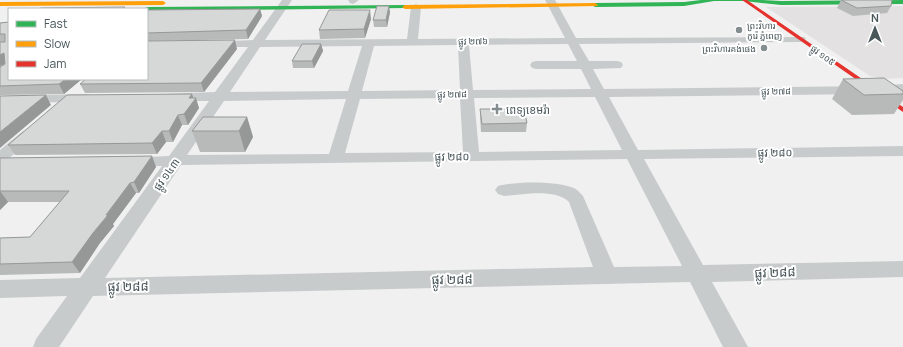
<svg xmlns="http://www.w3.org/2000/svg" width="903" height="347" viewBox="0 0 903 347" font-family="Manrope,'Noto Sans Khmer',sans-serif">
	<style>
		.education { fill: #e3e1e2 }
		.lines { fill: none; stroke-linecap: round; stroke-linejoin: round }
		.street { fill: #c8cbcc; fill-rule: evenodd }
		.fast { fill: #30b455; fill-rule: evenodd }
		.slow { fill: #ff9f0a; fill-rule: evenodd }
		.jam { fill: #e5322d; fill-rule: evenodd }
		.wall { fill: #b8baba }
		.shaded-wall { fill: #969797 }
		.building { fill: #d6d8d8; stroke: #969797 }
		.poi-dot { fill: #848d8f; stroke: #fff; stroke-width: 1.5 }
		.labels { text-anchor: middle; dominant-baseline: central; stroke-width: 4; stroke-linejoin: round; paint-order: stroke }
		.far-poi-label { font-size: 9px; fill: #49575b; stroke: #fff; text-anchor: start }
		.far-street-label { font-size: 9px; fill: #49575b; stroke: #fff }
		.poi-label { font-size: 11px; fill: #49575b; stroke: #fff; text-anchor: start }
		.street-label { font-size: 11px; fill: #49575b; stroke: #fff }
		.near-street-label { font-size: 13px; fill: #49575b; stroke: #fff }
	</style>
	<rect width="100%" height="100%" fill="#f1f0f0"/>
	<!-- education -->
	<path class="education" d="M903,6V78L884,79L870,76L766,7Z"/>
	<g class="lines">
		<!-- street -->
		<path class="street" d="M282,0H292L265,40L407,39L411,7L416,4L421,7L418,39L565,38L545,0H555L576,38L804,37L806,39L804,41L800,42L579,44L589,61H617L621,62L623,65L621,68L593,69L604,89L874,86L903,84V92L874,94L609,97L638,150L903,146V156L644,159L703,265L903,261V277L712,282L748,347H723L690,282L93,296L59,347H33L36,339L67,296L0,298V280L80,278L162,166H131L125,164L123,161L125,158L169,156L209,101H170L165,100L163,97L165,94L215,92L248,47H212L208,46L206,44L208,42L253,40ZM568,44L577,61H536L532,62L530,65L532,68L536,69H581L591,89L473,90L469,45ZM458,45L460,90L362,91L374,46ZM362,46L348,91L230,92L260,47ZM595,97L622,150L479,152L474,98ZM460,98L463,152L345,153L360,99ZM346,99L329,154L187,155L224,101ZM627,159L682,266L614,267L583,196C580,193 578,190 574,188C556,181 516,181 498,186L495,190L498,194L504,196C522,195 555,188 569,202L593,267L105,278L181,165Z
			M348,0H358V1L353,4L350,3Z
			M86,94L91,95L93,98L91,101L0,104V96Z
			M28,129L33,131L36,134L33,137L6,161L0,163V150L23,131Z"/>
		<!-- fast -->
		<path class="fast" d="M701,0H762L781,1L903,0V4L781,5L744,1H714L684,6L595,7L592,5L595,3L684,2Z
			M405,5L408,7L407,8L147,11V9H144L147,7Z"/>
		<!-- slow -->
		<path class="slow" d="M0,2L163,1L166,3L163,5L0,6Z
			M595,3L598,5L597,6L405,9L402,7L405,5Z"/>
		<!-- jam -->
		<path class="jam" d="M742,0H747L903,107V112Z"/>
	</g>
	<!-- wall -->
	<path class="wall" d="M841,0L891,6L887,13L853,16L837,8Z
		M260,9L262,16L248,39L147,41V10Z
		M390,12L387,27H374L373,20Z
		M371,19L365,38L320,39L319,30Z
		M9,22V79H82L64,94L0,95V67L5,64L0,66V23Z
		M321,44L323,51L314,68H293L292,61Z
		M237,49L204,92L85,93L80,84Z
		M843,79L903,91V100L894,114L852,115L832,99Z
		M193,98L199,108L188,125H182L173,142H166L157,154L15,155L8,145Z
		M480,109L527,123L526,132H481L480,117Z
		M247,117L253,137L245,152H200L192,131Z
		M152,156L156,167L139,193H136L113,224L114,226L100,243L80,273L0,275V238L30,237L60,202H8L0,210V158Z"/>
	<!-- shaded-wall -->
	<path class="shaded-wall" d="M389,6L390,12L387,27L386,20Z
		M260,9L262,16L248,39L246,30Z
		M370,10L371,19L365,38L364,29Z
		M235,40L237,49L204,92L201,83Z
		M321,44L323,51L314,68L312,61Z
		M4,53L9,62L0,66V55Z
		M66,79H82L64,94L59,84Z
		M192,94L194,100L196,98L199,108L188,125L184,114L189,98Z
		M46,95L51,105L0,148V132Z
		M178,115L182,125L173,142L169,131Z
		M247,117L253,137L245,152L239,131Z
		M162,131L166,142L157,154L152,143Z
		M152,156L156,167L139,193L134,182Z
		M130,183L136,193L113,224L114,226L100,243L80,273L72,262L93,233Z
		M0,191L8,202L0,210Z"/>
	<!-- building -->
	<path class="building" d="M841,0H892L891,6L857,8Z
		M377,6H389L386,20H373Z
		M125,7L122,9H39L41,8Z
		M260,9L246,30L147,33V10Z
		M329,10H370L364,29L319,30Z
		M9,22V79H66L59,84L0,86V67L5,64L4,53L0,55V42H5V34H0V23Z
		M235,40L201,83L80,84L86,79H147V41Z
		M302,44H321L312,61H292Z
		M884,78L903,91V94L864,95L843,79Z
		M192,94L189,98H196L184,114L178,115L169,131H162L152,143L8,145L67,95Z
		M46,95L0,132V96Z
		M480,109H524L527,123L482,124Z
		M203,117H247L239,131H192Z
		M152,156L134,182L130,183L106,215H108L93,233L72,262L0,264V238L30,237L69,191H0V158Z"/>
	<!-- markers -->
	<g class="poi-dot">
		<circle cx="739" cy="30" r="4"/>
		<circle cx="764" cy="48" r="4"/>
		<path d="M495 103h4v4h4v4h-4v4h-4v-4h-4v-4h4z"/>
	</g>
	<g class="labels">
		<!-- far-poi labels -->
		<g class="far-poi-label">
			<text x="747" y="25">ព្រះវិហារ<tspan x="747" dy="10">កូរ៉េ ភ្នំពេញ</tspan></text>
			<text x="756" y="48" text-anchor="end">ព្រះវិហារគង់ផេង</text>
		</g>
		<!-- far-street labels -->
		<g class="far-street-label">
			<text transform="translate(473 41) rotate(-1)">ផ្លូវ ២៧៦</text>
			<text transform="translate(823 55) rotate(35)">ផ្លូវ ១០៥</text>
			<text transform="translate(776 91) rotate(-1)">ផ្លូវ ២៧៨</text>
			<text transform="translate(452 94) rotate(-1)">ផ្លូវ ២៧៨</text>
		</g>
		<!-- poi labels -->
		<g class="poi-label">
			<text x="506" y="109">ពេទ្យខេមរ៉ា</text>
		</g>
		<!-- street labels -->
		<g class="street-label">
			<text transform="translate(775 152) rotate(-1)">ផ្លូវ ២៨០</text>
			<text transform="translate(452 156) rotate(-1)">ផ្លូវ ២៨០</text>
			<text transform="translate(166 174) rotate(-55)">ផ្លូវ ១៤៣</text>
		</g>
		<!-- near-street labels -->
		<g class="near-street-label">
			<text transform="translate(775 272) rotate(-2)">ផ្លូវ ២៨៨</text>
			<text transform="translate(452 279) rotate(-1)">ផ្លូវ ២៨៨</text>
			<text transform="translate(128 286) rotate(-1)">ផ្លូវ ២៨៨</text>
		</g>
	</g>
	<!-- legend -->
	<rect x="8" y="8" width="140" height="72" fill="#ffffff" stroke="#b6bcbd"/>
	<rect x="16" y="21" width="20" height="6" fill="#30b455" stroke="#b6bcbd"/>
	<text x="44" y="28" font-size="12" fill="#49575b">Fast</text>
	<rect x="16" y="41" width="20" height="6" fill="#ff9f0a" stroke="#b6bcbd"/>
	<text x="44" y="48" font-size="12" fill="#49575b">Slow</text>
	<rect x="16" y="61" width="20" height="6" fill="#e5322d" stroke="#b6bcbd"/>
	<text x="44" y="68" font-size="12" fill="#49575b">Jam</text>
	<!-- north arrow -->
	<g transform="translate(875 28)" stroke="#ffffff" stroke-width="3" paint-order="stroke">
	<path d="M0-3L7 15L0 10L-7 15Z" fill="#49575b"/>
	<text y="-6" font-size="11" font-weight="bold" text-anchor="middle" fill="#49575b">N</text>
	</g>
</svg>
